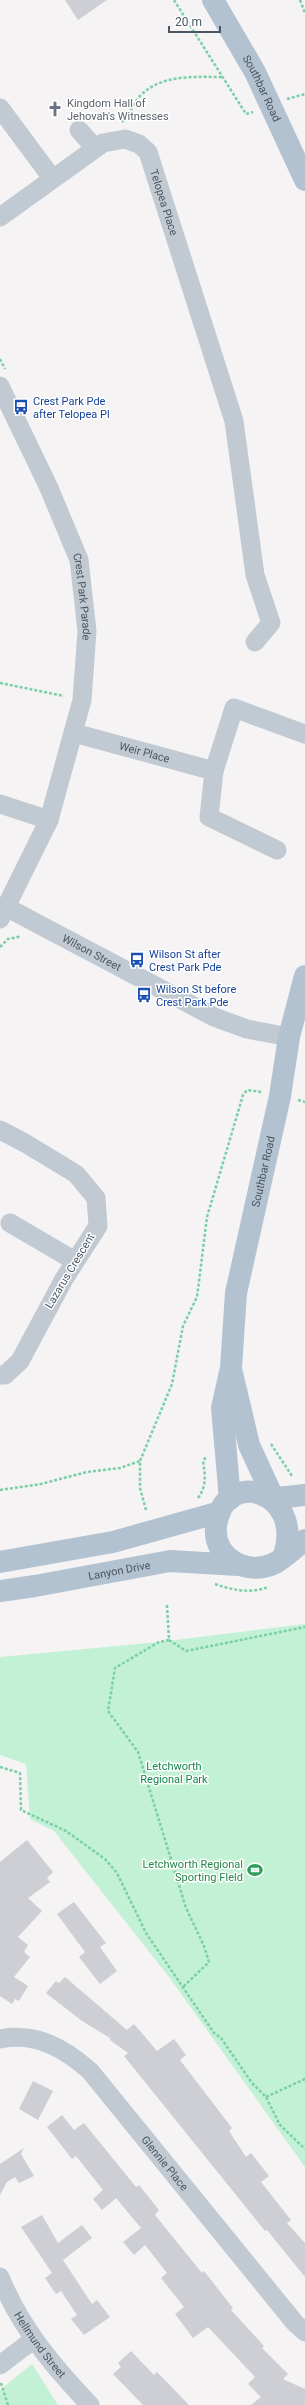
<svg xmlns="http://www.w3.org/2000/svg" width="305" height="2405" viewBox="0 0 305 2405" font-family="Roboto,sans-serif">
	<style>
		.green { fill: #c3f1d5 }
		.building { fill: #cdcfd5 }
		.lines { fill: none; stroke-linecap: round; stroke-linejoin: round }
		.path { stroke: #7ad0a6; stroke-width: 2.5; stroke-dasharray: 3 2; stroke-linecap: butt }
		.minor { stroke: #c1cad2; stroke-width: 19 }
		.major { stroke: #b3c2d1; stroke-width: 22 }
		.labels { text-anchor: middle; dominant-baseline: central; stroke-width: 3; stroke-linejoin: round; paint-order: stroke }
		.street-label { font-size: 11px; fill: #4a5661; stroke: #fff }
		.worship-label { font-size: 11px; fill: #5b616d; stroke: #fff; text-anchor: start }
		.transit-label { font-size: 11px; fill: #164399; stroke: #fff; text-anchor: start }
		.park-label { font-size: 11px; fill: #17864f; stroke: #fff }
		.leisure-label { font-size: 11px; fill: #27864d; stroke: #fff; text-anchor: end }
	</style>
	<rect width="100%" height="100%" fill="#f5f3f3"/>
	<!-- green -->
	<path class="green" d="M305,1624V2167L169,1977L54,1831L30,1819L26,1764L0,1755V1657L159,1642Z
		M32,2364L58,2405H0V2390Z"/>
	<!-- building -->
	<path class="building" d="M65,0H107L78,20Z
		M27,1840L53,1872L47,1878L50,1882L28,1898L42,1911L18,1937L28,1945L24,1952L30,1957L14,1977L28,1986L19,2001L15,1999L12,2004L0,1996V1862Z
		M74,1902L106,1943L100,1947L117,1971L100,1984L79,1957L85,1952L57,1914Z
		M65,1977L127,2030L134,2024L157,2051L174,2039L186,2055L180,2060L232,2128L229,2131L246,2157L251,2153L269,2176L261,2182L291,2220L287,2223L305,2243V2277L267,2230L265,2231L124,2056L128,2053L110,2040V2038L82,2021L46,1993L56,1981L59,1983Z
		M33,2081L53,2091L38,2120L19,2109Z
		M62,2115L74,2130L84,2123L136,2187L139,2185L159,2210L155,2215L202,2273L204,2271L233,2308L231,2310L264,2346L262,2348L288,2374L283,2379L305,2389V2405H251L261,2397L248,2384L255,2377L208,2327L193,2338L175,2314L184,2307L161,2278L167,2273L145,2245L134,2255L123,2242L141,2228L116,2198L102,2210L93,2199L103,2190L76,2156L72,2159L47,2127Z
		M24,2148L21,2154L34,2176L19,2183L15,2177L7,2182L0,2195V2164Z
		M42,2215L58,2243L82,2225L92,2238L63,2260L92,2304L97,2300L110,2317L84,2335L71,2319L77,2315L61,2291L56,2294L45,2278L52,2273L21,2227Z
		M131,2351L154,2375L157,2372L189,2405H143L113,2374L121,2367L118,2363Z"/>
	<g class="lines">
		<!-- path -->
		<path class="path" d="M174,0L246,114L253,112
			M300,0L305,13
			M287,99L305,94
			M122,122C131,114 133,102 142,94C163,74 196,77 223,77
			M0,359L5,369
			M0,683L64,696
			M0,947L8,939L18,937L20,934
			M298,1100L305,1102
			M271,1444L292,1476
			M0,1490L41,1484L87,1472L120,1468L140,1461
			M198,1498C207,1486 205,1475 203,1461L206,1457
			M146,1510L140,1488V1461L172,1384L183,1326L197,1297L207,1217L243,1095L247,1090L262,1092
			M215,1584C232,1590 250,1594 268,1587
			M167,1605L169,1640L186,1651L305,1627
			M169,1640L159,1642L115,1668L108,1711L138,1752L186,1908L204,1946L209,1962L183,1987
			M0,1767L20,1773L21,1810L66,1831L105,1859L117,1873L146,1933L214,2033L221,2038L252,2083L266,2097L280,2125L305,2149
			M266,2097L305,2079
			M1,2383L8,2405"/>
		<!-- minor -->
		<g class="minor">
			<path d="M0,108L52,178"/>
			<path d="M79,130L95,148"/>
			<path id="s1" d="M0,217L103,143L125,139L139,144L148,152L234,421L255,575L271,623L255,642"/>
			<path id="s2" d="M0,386L49,488L79,560L87,631L82,700L49,820L0,919"/>
			<path id="s3" d="M74,733L214,771"/>
			<path d="M0,804L49,820"/>
			<path d="M277,850L209,817L214,771L234,708L305,734"/>
			<path id="s4" d="M6,907L214,1017L247,1029L289,1037"/>
			<path d="M0,1130L25,1143L76,1174L96,1198L98,1226L64,1279L20,1361L5,1375H0"/>
			<path d="M10,1223L75,1261"/>
			<path id="s5" d="M0,2039C36,2032 64,2048 90,2071L295,2323L305,2332"/>
			<path id="s6" d="M0,2277C20,2327 53,2366 90,2405"/>
			<path d="M0,2365L33,2340"/>
		</g>
		<!-- major -->
		<g class="major">
			<path id="s7" d="M213,0L255,72L305,180"/>
			<path d="M232,1373L249,1445L272,1495"/>
			<path d="M277,1498L305,1495"/>
			<path id="s8" d="M230,1499L222,1408L231,1368L236,1293L280,1096L289,1037L305,976"/>
			<path d="M284,1555C305,1490 222,1466 216,1527C213,1558 247,1576 273,1564C284,1559 295,1547 305,1540"/>
			<path d="M0,1562L113,1542L220,1512"/>
			<path id="s9" d="M0,1591L35,1586L170,1561L239,1565"/>
		</g>
	</g>
	<!-- icons -->
	<defs>
		<g id="church-bare" transform="scale(1.2)"><path d="M-1.2-6h2.4v3.5h3.3v2.4h-3.3V6h-2.4V-.1h-3.3v-2.4h3.3Z" fill="#6b7280" stroke="#fff" stroke-width="2.5" paint-order="stroke"/></g>
		<g id="bus-bare" transform="scale(1.2)"><path d="M-5-6H5V4H4V6H2V4H-2V6H-4V4H-5ZM-3.5-4V0h7V-4ZM-3.5 1.2v1.5H-2V1.2ZM2 1.2v1.5H3.5V1.2Z" fill="#1a4fb4" stroke="#fff" stroke-width="2.5" paint-order="stroke"/></g>
		<g id="stadium-bare" transform="scale(1.2)"><path d="M0-5a6.5 5 0 1 0 0 10a6.5 5 0 1 0 0-10ZM-3.5-1.8h7v3.6h-7Z" fill="#2e9e5b" stroke="#fff" stroke-width="2.5" paint-order="stroke"/></g>
	</defs>
	<g fill-rule="evenodd">
		<use href="#church-bare" x="55" y="109"/>
		<use href="#bus-bare" x="21" y="407"/>
		<use href="#bus-bare" x="137" y="960"/>
		<use href="#bus-bare" x="144" y="995"/>
		<use href="#stadium-bare" x="255" y="1870"/>
	</g>
	<g class="labels">
		<!-- street labels -->
		<g class="street-label">
			<text stroke="none"><textPath href="#s7" startOffset="101">Southbar Road</textPath></text>
			<text stroke="none"><textPath href="#s1" startOffset="229">Telopea Place</textPath></text>
			<text stroke="none"><textPath href="#s2" startOffset="228">Crest Park Parade</textPath></text>
			<text stroke="none"><textPath href="#s3" startOffset="73">Weir Place</textPath></text>
			<text stroke="none"><textPath href="#s4" startOffset="97">Wilson Street</textPath></text>
			<text stroke="none"><textPath href="#s8" startOffset="332">Southbar Road</textPath></text>
			<text transform="translate(70 1271) rotate(-59)">Lazarus Crescent</text>
			<text stroke="none"><textPath href="#s9" startOffset="121">Lanyon Drive</textPath></text>
			<text stroke="none"><textPath href="#s5" startOffset="218">Glennie Place</textPath></text>
			<text stroke="none"><textPath href="#s6" startOffset="79">Hellmund Street</textPath></text>
		</g>
		<!-- worship labels -->
		<g class="worship-label">
			<text x="67" y="103">Kingdom Hall of<tspan x="67" dy="13">Jehovah's Witnesses</tspan></text>
		</g>
		<!-- transit labels -->
		<g class="transit-label">
			<text x="33" y="401">Crest Park Pde<tspan x="33" dy="13">after Telopea Pl</tspan></text>
			<text x="149" y="954">Wilson St after<tspan x="149" dy="13">Crest Park Pde</tspan></text>
			<text x="156" y="989">Wilson St before<tspan x="156" dy="13">Crest Park Pde</tspan></text>
		</g>
		<!-- park labels -->
		<g class="park-label">
			<text x="174" y="1766">Letchworth<tspan x="174" dy="13">Regional Park</tspan></text>
		</g>
		<!-- leisure labels -->
		<g class="leisure-label">
			<text x="243" y="1864">Letchworth Regional<tspan x="243" dy="13">Sporting FIeld</tspan></text>
		</g>
	</g>
	<!-- scale -->
	<path d="M169 26v6h51v-6" fill="none" stroke="#4a5661" stroke-width="2"/>
	<text x="175" y="26" font-size="12" fill="#4a5661" stroke="#ffffff" stroke-width="3" paint-order="stroke">20 m</text>
</svg>
